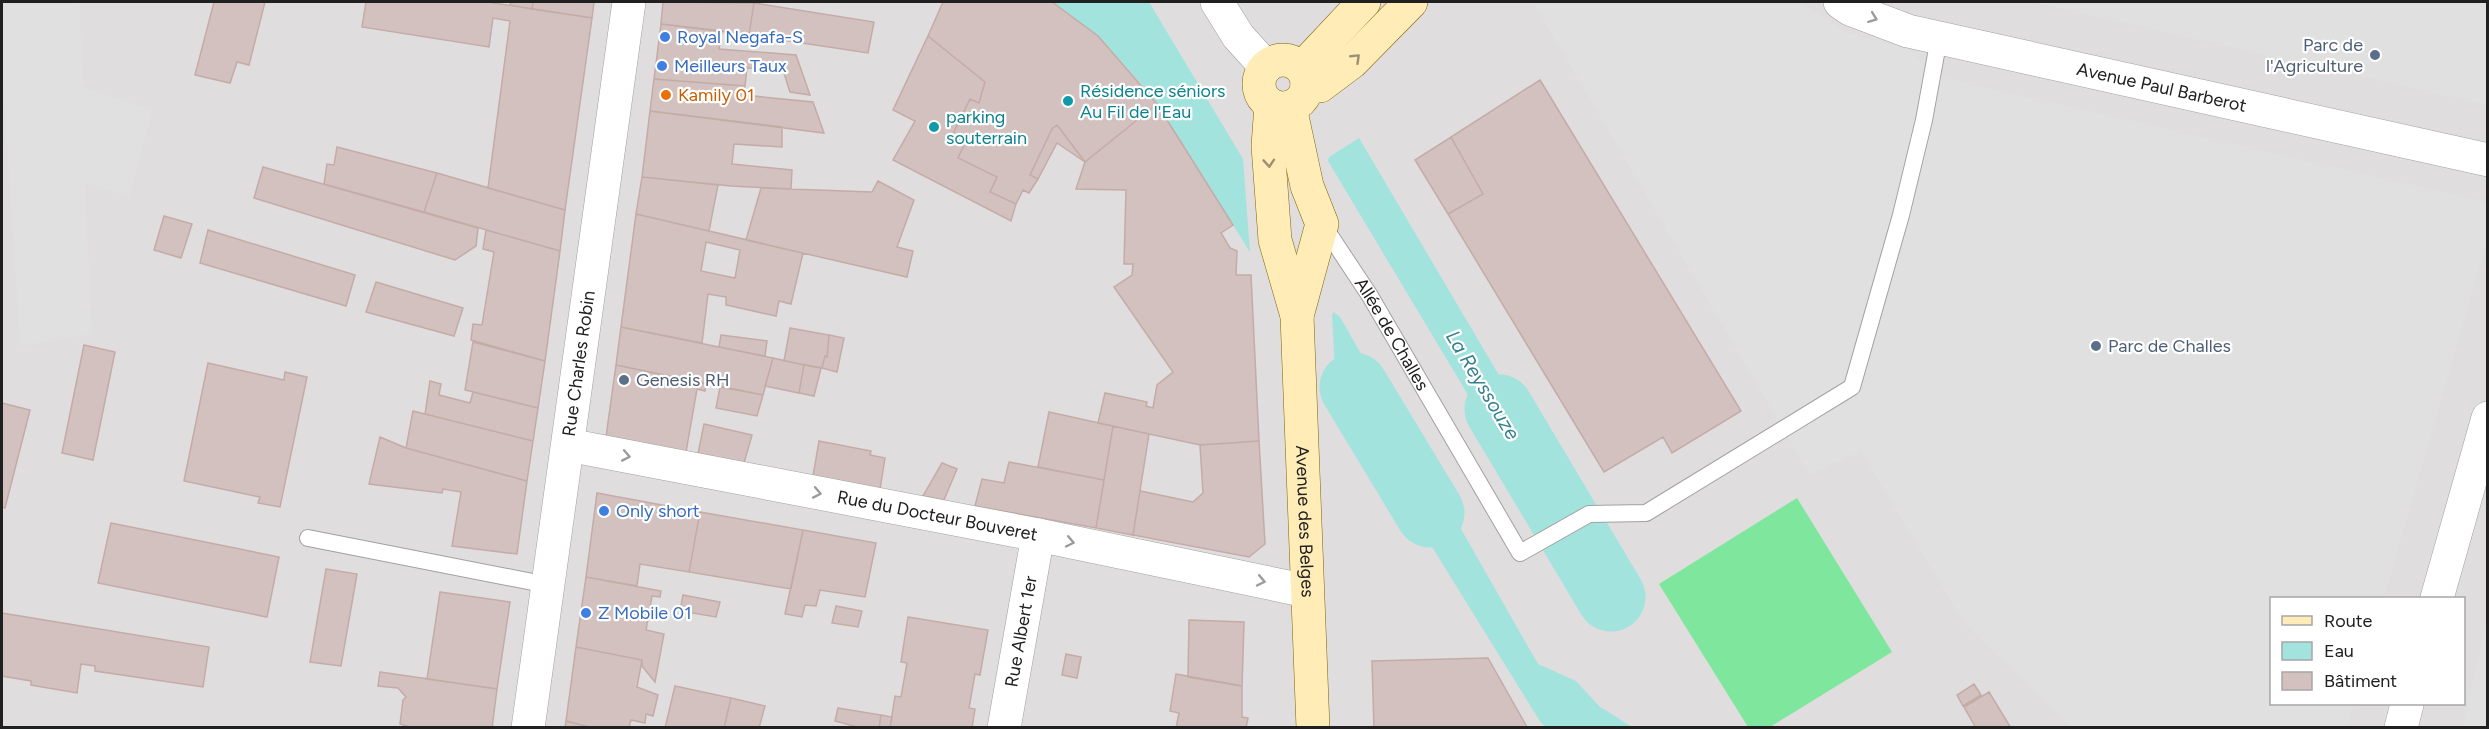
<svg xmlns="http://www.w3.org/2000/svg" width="2489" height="729" viewBox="0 0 2489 729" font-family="Figtree,sans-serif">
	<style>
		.residential { fill: #dfddde; fill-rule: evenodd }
		.pitch { fill: #7ee79d }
		.parking { fill: #e0e0e0 }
		.water { fill: #a3e3dd }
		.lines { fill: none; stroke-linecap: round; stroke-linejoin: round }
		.river { stroke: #a3e3dd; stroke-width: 69 }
		.building { fill: #d2c1bf; stroke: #c5aba7; stroke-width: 1.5; fill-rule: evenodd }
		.service-casing { stroke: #a1a1a1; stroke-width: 18 }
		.minor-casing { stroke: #a1a1a1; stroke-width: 34 }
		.tertiary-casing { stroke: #a1a1a1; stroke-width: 34 }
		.secondary-casing { stroke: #7f6400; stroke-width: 34 }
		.service { stroke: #fff; stroke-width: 16 }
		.minor { stroke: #fff; stroke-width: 33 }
		.tertiary { stroke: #fff; stroke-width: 33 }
		.secondary { stroke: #ffecb7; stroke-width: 33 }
		.oneway { stroke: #9b9b9b }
		.oneway2 { stroke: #9b9073 }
		.shop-dot { fill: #3f7fe0; stroke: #fff; stroke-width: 2 }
		.service-dot { fill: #5c6f8a; stroke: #fff; stroke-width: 2 }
		.food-dot { fill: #e8710a; stroke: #fff; stroke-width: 2 }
		.culture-dot { fill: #0f9aa8; stroke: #fff; stroke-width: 2 }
		.labels { text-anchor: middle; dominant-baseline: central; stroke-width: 4.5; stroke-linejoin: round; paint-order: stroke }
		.shop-label { font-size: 18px; fill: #366cbe; stroke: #fff; text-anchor: start }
		.service-label { font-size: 18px; fill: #4e5e75; stroke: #fff; text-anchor: start }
		.street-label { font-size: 18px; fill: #202020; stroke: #fff }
		.culture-label { font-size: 18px; fill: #0d838f; stroke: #fff; text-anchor: start }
		.food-label { font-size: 18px; fill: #c56008; stroke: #fff; text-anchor: start }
		.water-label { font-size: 20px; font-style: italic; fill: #368090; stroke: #fff }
	</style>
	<rect width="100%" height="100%" fill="#f2eae6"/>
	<!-- residential -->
	<path class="residential" d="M2,2H2487V727H2ZM2272,598H2464V704H2272Z"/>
	<!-- pitch -->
	<path class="pitch" d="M1797,498L1892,652L1770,727H1748L1659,584Z"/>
	<!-- parking -->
	<path class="parking" d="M2,2H79L84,87L153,110L129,197L85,183L92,334L20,346L2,66Z
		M1533,2H1799L1847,32L1911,50L1931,75L2487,202V241L2384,598H2272V704H2354L2347,727H2071L1964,623L1861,451L1810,475Z
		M2032,2H2487V105Z
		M2487,619V727H2463Z"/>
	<!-- water -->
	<path class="water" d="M1052,2H1149L1243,159L1250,252L1152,96L1098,36Z
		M1359,138L1562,482L1527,502L1522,485L1328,161L1329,157Z
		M1334,312L1340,317L1389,403L1357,425L1336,390L1332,315Z
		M1400,422L1538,664L1576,681L1599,706L1632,727H1546L1541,723L1367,442Z
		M1595,538L1629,597L1600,614L1571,566L1562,558Z"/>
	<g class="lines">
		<!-- river -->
		<path class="river" d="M1354,387L1430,513
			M1499,409L1611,597"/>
	</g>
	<!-- building -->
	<path class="building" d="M214,2H265L249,65L237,62L230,83L195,75Z
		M366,2H488L592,18L565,210L488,188L510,21L493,18L489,47L362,27Z
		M511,2H533L532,9L510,5Z
		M533,2H594L592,18L532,9Z
		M663,2L754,3L749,35L661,24Z
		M943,2H1052L1098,36L1157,104L1085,162L1057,125L1052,129L1030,175L1038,179L1029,193L1023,190L1016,204L990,192L997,177L958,158L964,145L951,138L970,99L979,103L985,82L928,36Z
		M754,3L874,22L868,53L749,35Z
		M661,24L722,31L719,49L796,55L810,95L790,92L783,70L747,68L745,86L654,79Z
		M928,36L985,82L979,103L970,99L951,138L964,145L958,158L997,177L990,192L1016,204L1011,221L893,160L915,121L893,110Z
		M654,79L745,86L743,95L813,102L824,133L650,111Z
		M1540,80L1741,411L1672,453L1663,437L1604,472L1448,214L1483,194L1451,137Z
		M1157,104L1233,225L1221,233L1230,248L1237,251L1236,275H1251L1259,441L1200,445L1098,423L1105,393L1147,402L1146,406L1153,408L1157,385L1173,372L1114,287L1132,275L1133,264H1124L1126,190L1076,189L1085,162Z
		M650,111L782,127V147L734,144L732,164L792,170L791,189L731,186L642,177Z
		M1057,125L1085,162L1057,143L1038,179L1030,175L1052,129Z
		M1451,137L1483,194L1448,214L1415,160Z
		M337,147L437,173L424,212L324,184L327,164L334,165Z
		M263,167L478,228L476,246L455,260L254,198Z
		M437,173L565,210L560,251L424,212Z
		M642,177L718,185L709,231L636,214Z
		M878,181L914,200L897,247L913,251L907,277L746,240L761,188L872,192Z
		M636,214L803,253L791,304L779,301L776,316L726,305V297L708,294L702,343L621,327ZM706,242L740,250L735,278L701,271Z
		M164,216L192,224L181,258L154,250Z
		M208,230L355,275L346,306L200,263Z
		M486,230L560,251L545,361L471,340L473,324L482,325L494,252L483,249Z
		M376,282L463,308L454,336L366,312Z
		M621,327L773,358L763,395L616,365Z
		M790,328L829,335L827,357L825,356L822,368L784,361Z
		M721,335L767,341L765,356L719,347Z
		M829,335L844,338L837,372L822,368L825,356L827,357Z
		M473,342L545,361L538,408L465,390Z
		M84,345L115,352L93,460L62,453Z
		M773,358L804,365L799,393L765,386Z
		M208,363L284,380L285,372L307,377L280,507L258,503L260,497L184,481Z
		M616,365L706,384L705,391L697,389L686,452L606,437Z
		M804,365L821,368L814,396L799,393Z
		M430,381L441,384L439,395L470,403L473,392L538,408L533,441L425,414Z
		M720,387L763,395L757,416L716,408Z
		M2,403L30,410L5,508L2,507Z
		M413,411L533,441L527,481L406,448Z
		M1049,412L1113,426L1104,480L1038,467Z
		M704,424L752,435L744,463L698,454Z
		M1113,426L1149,434L1133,535L1096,528Z
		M380,437L406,448L527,481L517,554L452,546L461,492L443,489L442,493L369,484Z
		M819,441L871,451L870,455L885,458L880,489L813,476Z
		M1259,441L1265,544L1249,557L1133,535L1140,491L1193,502L1203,493L1200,445Z
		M1009,462L1104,480L1096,528L975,506L982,479L1004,483Z
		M942,463L957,469L944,500L923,496Z
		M597,493L700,512L689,572L640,564L637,586L586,577Z
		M700,512L803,530L791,589L689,572Z
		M111,523L279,557L267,617L98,583Z
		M803,530L876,543L865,597L820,590L816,606L805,605L802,617L785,614Z
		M326,569L357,574L341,666L310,662Z
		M586,577L661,591L660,597L652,596L646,630L664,634L655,682L642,666V660L576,647Z
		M440,592L510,602L497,689L427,679Z
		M683,595L720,602L716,617L680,611Z
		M836,606L862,611L858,627L832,623Z
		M2,613L209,647L203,687L95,671V666L81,664L77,693L31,685V681L2,676Z
		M908,617L988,630L980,675L975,674L969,708L975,709L972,728H890L895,696L901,697L907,663L901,662Z
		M1189,620L1244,622L1242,686L1188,677Z
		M576,647L642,660L637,687L658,695L653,716L646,714L645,723L631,720L629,728H593L566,721Z
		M1066,654L1081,657L1077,678L1062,675Z
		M1488,658L1527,727L1374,728L1372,661Z
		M380,672L497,689L492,728H413L400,724L403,700L406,697L398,688L378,686Z
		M1176,674L1242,686V717L1248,718L1246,728H1176L1179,713L1170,711Z
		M1974,684L1981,695L1963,706L1957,695Z
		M675,686L731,698L724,728H665Z
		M1989,692L2011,728H1976L1964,707Z
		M731,698L765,706L759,728H724Z
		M838,708L881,715L879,728H861L835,721Z
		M881,715L892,717L890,728H879Z
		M566,721L593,728H565Z"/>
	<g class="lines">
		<!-- service casing -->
		<g class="service-casing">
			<g id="service">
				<path id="s1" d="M1323,225L1370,296L1520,553L1589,514L1646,513L1852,387L1901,215L1924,120L1939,38"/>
				<path d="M308,538L548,585"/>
			</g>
		</g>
		<!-- minor casing -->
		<g class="minor-casing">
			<g id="minor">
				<path d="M1217,2L1238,36L1266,67"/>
				<path id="s2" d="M1840,2L1850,9L1908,31L2488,160"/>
				<path id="s3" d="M568,445L1038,535L1307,591"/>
				<path d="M2437,598L2488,418"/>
				<path id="s4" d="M1004,728L1038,535"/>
				<path d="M2401,728L2407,704"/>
			</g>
		</g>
		<!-- tertiary casing -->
		<g class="tertiary-casing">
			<g id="tertiary">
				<path id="s5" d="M528,728L629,2"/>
			</g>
		</g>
		<!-- secondary casing -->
		<g class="secondary-casing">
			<g id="secondary">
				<circle cx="1283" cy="84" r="24"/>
				<path d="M1302,68L1364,2"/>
				<path d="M1307,86H1320L1352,62L1411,2"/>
				<path id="s6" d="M1271,105L1268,146L1275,240L1297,316L1313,728"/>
				<path d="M1290,107L1307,186L1322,224L1297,316"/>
			</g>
		</g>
		<!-- service -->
		<use href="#service" class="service"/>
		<!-- minor -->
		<use href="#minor" class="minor"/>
		<!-- tertiary -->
		<use href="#tertiary" class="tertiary"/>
		<!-- secondary -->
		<use href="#secondary" class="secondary"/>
	</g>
	<!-- one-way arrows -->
	<defs><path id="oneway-chevron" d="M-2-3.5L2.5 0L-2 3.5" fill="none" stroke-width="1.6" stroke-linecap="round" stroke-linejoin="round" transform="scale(1.5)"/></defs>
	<g class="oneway">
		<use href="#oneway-chevron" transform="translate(1873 18) rotate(21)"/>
		<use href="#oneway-chevron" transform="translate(626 456) rotate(11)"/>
		<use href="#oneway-chevron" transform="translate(817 493) rotate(11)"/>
		<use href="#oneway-chevron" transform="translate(1070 542) rotate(12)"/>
		<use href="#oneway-chevron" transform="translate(1261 581) rotate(12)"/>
	</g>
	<g class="oneway2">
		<use href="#oneway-chevron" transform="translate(1356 58) rotate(-44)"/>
		<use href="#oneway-chevron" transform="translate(1269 163) rotate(86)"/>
	</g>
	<!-- markers -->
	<g class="shop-dot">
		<circle cx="665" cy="37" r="6"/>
		<circle cx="662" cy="66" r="6"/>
		<circle cx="604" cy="511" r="6"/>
		<circle cx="586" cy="613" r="6"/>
	</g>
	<g class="service-dot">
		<circle cx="2375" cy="55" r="6"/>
		<circle cx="2096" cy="346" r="6"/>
		<circle cx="624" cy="380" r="6"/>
	</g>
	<circle class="food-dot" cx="666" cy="95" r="6"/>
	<g class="culture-dot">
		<circle cx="1068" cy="101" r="6"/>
		<circle cx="934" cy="127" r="6"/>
	</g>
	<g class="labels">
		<!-- shop labels -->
		<g class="shop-label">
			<text x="677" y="37">Royal Negafa-S</text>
			<text x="674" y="66">Meilleurs Taux</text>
			<text x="616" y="511">Only short</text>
			<text x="598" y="613">Z Mobile 01</text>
		</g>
		<!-- service labels -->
		<g class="service-label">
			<text x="2363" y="45" text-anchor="end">Parc de<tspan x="2363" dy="21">l'Agriculture</tspan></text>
			<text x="2108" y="346">Parc de Challes</text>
			<text x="636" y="380">Genesis RH</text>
		</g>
		<!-- street labels -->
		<g class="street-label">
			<text stroke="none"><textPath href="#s2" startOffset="334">Avenue Paul Barberot</textPath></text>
			<text stroke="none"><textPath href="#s1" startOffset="129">Allée de Challes</textPath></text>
			<text stroke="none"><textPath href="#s5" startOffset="368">Rue Charles Robin</textPath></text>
			<text stroke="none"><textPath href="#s3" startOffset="376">Rue du Docteur Bouveret</textPath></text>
			<text stroke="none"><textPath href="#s6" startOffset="420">Avenue des Belges</textPath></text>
			<text stroke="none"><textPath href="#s4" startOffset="98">Rue Albert 1er</textPath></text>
		</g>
		<!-- culture labels -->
		<g class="culture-label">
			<text x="1080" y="91">Résidence séniors<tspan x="1080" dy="21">Au Fil de l'Eau</tspan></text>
			<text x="946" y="117">parking<tspan x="946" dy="21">souterrain</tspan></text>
		</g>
		<!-- food labels -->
		<g class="food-label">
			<text x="678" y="95">Kamily 01</text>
		</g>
		<!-- water labels -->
		<g class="water-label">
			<text transform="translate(1483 385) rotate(59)">La Reyssouze</text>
		</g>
	</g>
	<!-- border -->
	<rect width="2489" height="729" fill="none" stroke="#202020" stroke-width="6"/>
	<!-- legend -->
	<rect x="2270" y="597" width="195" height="108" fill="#ffffff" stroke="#a6a6a6" stroke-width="1.5"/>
	<rect x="2282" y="616" width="30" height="9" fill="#ffecb7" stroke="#a6a6a6" stroke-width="1.5"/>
	<text x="2324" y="627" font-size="18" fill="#202020">Route</text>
	<rect x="2282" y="642" width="30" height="18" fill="#a3e3dd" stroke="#a6a6a6" stroke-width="1.5"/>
	<text x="2324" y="657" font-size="18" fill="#202020">Eau</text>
	<rect x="2282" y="672" width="30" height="18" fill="#d2c1bf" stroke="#a6a6a6" stroke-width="1.5"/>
	<text x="2324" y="687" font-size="18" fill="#202020">Bâtiment</text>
</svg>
